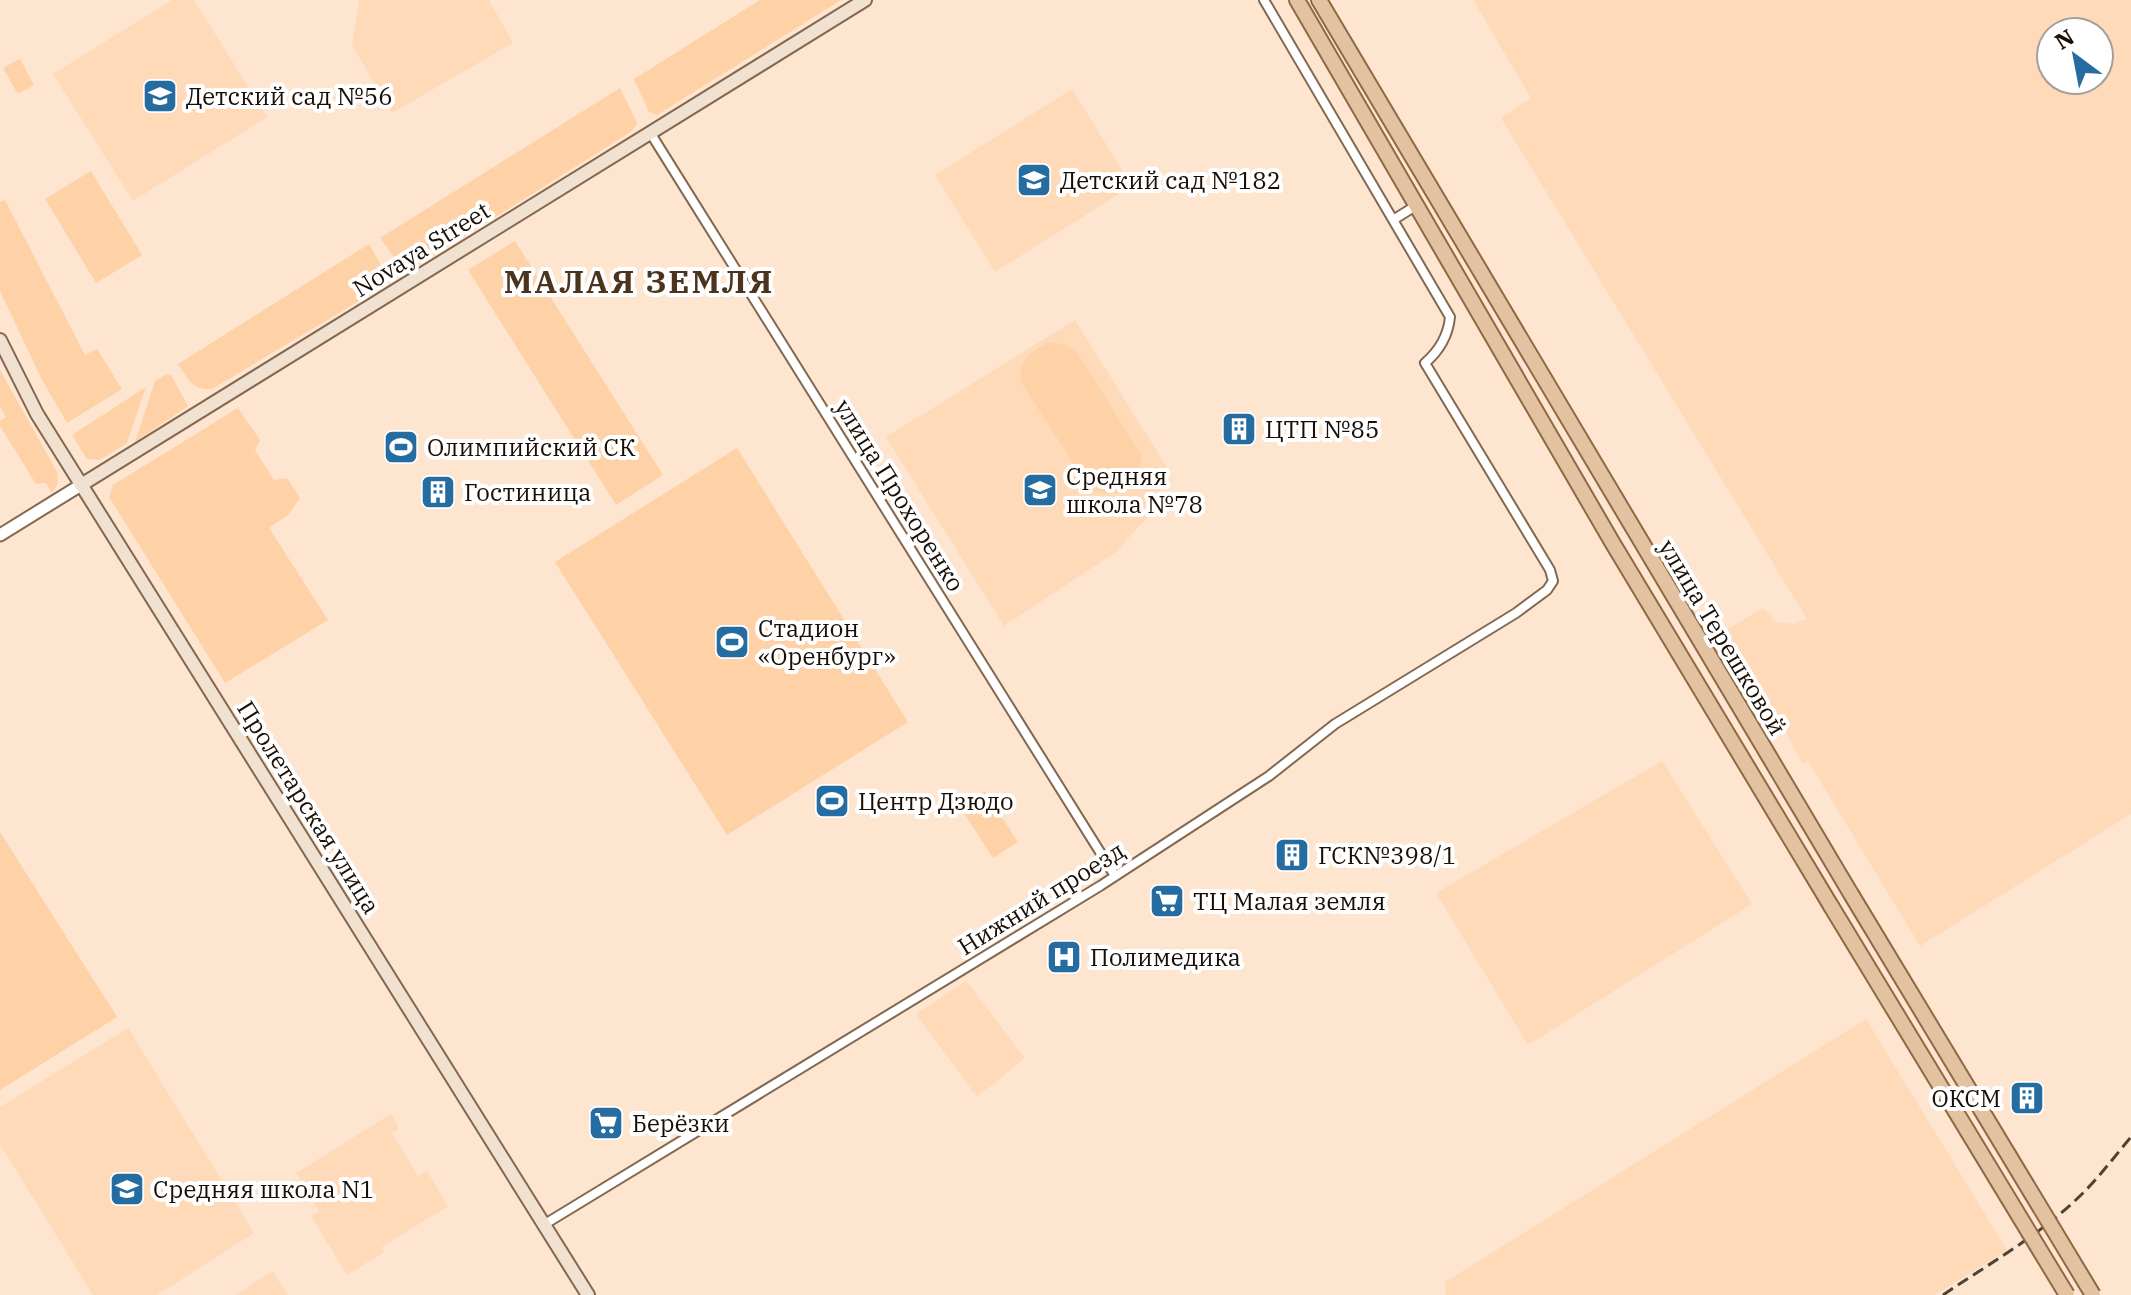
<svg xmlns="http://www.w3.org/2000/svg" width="2131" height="1295" viewBox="0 0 2131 1295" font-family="'IBM Plex Serif',serif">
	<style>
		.built { fill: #fedab9; fill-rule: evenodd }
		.green { fill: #fed1a7 }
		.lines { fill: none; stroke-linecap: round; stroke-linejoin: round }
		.minor-casing { stroke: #826850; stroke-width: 12 }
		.tertiary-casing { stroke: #826850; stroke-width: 15 }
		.secondary-casing { stroke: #826850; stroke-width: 16 }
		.primary-casing { stroke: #906943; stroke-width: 18 }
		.minor { stroke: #fff; stroke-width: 8 }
		.tertiary { stroke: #fff; stroke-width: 11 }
		.secondary { stroke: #f1e1d0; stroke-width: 12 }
		.primary { stroke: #e3c2a2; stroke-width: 14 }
		.rail { stroke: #4f4236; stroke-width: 3; stroke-dasharray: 12 6; stroke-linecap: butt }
		.primary-bridge-casing { stroke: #906943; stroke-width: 18; stroke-linecap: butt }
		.primary-bridge { stroke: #e3c2a2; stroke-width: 14 }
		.labels { text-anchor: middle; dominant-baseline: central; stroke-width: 8; stroke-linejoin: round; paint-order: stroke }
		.poi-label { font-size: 24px; fill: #180e05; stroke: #fff; text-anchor: start }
		.street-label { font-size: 24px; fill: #180e05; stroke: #fff }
		.district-label { font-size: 32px; font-weight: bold; letter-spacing: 2px; fill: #4b341d; stroke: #fff }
	</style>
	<rect width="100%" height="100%" fill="#fde5d0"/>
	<!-- built -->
	<path class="built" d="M172,0H194L267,117L133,201L53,74Z
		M359,0H489L513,43L392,113L352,45Z
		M1473,0H2131V814L1920,946L1808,761L1803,764L1761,688L1746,681L1718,635L1763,608L1777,622L1794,624L1807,619L1501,118L1531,98ZM2051,32H2099V80H2051Z
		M1072,89L1132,186L995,272L935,175Z
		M1075,320L1168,469L1153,511L1116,552L1004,626L886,437Z
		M1662,761L1752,904L1528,1045L1436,893Z
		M966,981L1025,1058L977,1097L916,1014Z
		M1866,1019L2007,1250L1935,1295H1446L1445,1282Z
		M128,1028L254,1233L157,1295H93L0,1144V1107Z
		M391,1114L399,1128L392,1133L418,1176L427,1171L448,1206L382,1247L384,1252L347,1275L311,1216L319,1211L296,1173Z
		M272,1271L288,1295H236Z"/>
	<!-- green -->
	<path class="green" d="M760,0H841L657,115L649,112L634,79Z
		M20,59L34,85L18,94L3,68Z
		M620,88L637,123L632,131L414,268H402L380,238Z
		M91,171L142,255L96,283L45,199Z
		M5,200L85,355L97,349L122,389L67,423L41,378L0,291V202Z
		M515,241L663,475L616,505L468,270Z
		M369,244L389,279L384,286L212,389C191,390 189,380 178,364Z
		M1048,343L1063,344L1077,352L1141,455C1141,487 1120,500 1091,490L1022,384C1016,363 1031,351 1048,343Z
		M0,370L57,472L58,483L52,493L46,483L36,484L0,426V421L6,417L0,406Z
		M167,374L171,375L188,406L135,442L155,381Z
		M146,387L127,443L100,460L87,459L72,435Z
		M238,408L260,440L255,450L274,480L287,478L300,498L288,515L269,528L328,620L225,683L109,497L113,485Z
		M737,448L908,722L727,835L555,562Z
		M985,791L1018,842L993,858L960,807Z
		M0,832L117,1017L0,1090Z"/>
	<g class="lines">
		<!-- minor casing -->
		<g class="minor-casing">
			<path id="minor" d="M651,134L1115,876
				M1393,220L1417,205
				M545,1224L1100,886L1269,776L1335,724L1516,613L1547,590L1553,581L1550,570L1425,363C1439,351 1448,337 1450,317L1264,0"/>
		</g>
		<!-- tertiary casing -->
		<g class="tertiary-casing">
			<path id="tertiary" d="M0,535L81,485"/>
		</g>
		<!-- secondary casing -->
		<g class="secondary-casing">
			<path id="secondary" d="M0,340L37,414L588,1295
				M81,485L865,0"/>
		</g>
		<!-- primary casing -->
		<g class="primary-casing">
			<path id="primary" d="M1297,0L1612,542L1831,906
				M1319,0L1851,894"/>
		</g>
		<!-- minor -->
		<use href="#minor" class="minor"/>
		<!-- tertiary -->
		<use href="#tertiary" class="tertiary"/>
		<!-- secondary -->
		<use href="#secondary" class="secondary"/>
		<!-- primary -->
		<use href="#primary" class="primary"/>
		<!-- rail -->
		<path class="rail" d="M1943,1295C1990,1263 2042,1234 2083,1193C2100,1176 2115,1156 2131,1137"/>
		<!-- primary-bridge casing -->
		<g class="primary-bridge-casing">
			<path id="primary-bridge" d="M1851,894L2093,1295
				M1831,906L2067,1295"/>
		</g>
		<!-- primary-bridge -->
		<use href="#primary-bridge" class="primary-bridge"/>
	</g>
	<!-- icons -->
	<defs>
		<g id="school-square" transform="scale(1.8)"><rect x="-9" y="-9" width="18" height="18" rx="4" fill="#256da1" stroke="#fff"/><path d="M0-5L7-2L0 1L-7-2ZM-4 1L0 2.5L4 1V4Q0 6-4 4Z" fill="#fff"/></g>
		<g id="building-square" transform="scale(1.8)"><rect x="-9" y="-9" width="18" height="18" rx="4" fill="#256da1" stroke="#fff"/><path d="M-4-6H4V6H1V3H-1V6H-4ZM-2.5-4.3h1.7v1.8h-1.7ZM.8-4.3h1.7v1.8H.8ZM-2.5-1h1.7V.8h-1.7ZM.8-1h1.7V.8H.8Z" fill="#fff"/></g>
		<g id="stadium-square" transform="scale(1.8)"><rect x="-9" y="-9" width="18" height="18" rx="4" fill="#256da1" stroke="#fff"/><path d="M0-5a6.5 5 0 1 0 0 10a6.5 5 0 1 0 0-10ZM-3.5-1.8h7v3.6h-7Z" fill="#fff"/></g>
		<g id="supermarket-square" transform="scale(1.8)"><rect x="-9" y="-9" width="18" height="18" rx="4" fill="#256da1" stroke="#fff"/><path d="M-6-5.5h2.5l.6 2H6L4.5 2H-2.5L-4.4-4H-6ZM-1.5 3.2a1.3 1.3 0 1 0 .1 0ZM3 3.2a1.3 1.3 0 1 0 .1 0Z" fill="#fff"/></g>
		<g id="hospital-square" transform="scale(1.8)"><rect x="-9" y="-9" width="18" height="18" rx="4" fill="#256da1" stroke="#fff"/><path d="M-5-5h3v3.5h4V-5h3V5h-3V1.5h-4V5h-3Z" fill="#fff"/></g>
	</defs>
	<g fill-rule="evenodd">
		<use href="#school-square" x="160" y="96"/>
		<use href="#school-square" x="1034" y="180"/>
		<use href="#building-square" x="1239" y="429"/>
		<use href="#stadium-square" x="401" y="447"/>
		<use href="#school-square" x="1040" y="490"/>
		<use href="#building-square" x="438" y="492"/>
		<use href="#stadium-square" x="732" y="642"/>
		<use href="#stadium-square" x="832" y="801"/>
		<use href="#building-square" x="1292" y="855"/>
		<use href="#supermarket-square" x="1167" y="901"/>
		<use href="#hospital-square" x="1064" y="957"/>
		<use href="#building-square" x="2027" y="1098"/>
		<use href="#supermarket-square" x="606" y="1123"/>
		<use href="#school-square" x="127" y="1189"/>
	</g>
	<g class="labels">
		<!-- poi labels -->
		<g class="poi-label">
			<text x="186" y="96">Детский сад №56</text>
			<text x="1060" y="180">Детский сад №182</text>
			<text x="1265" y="429">ЦТП №85</text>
			<text x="427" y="447">Олимпийский СК</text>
			<text x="1066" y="476">Средняя<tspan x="1066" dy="28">школа №78</tspan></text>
			<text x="464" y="492">Гостиница</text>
			<text x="758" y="628">Стадион<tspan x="758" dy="28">«Оренбург»</tspan></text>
			<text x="858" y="801">Центр Дзюдо</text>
			<text x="1318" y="855">ГСК№398/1</text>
			<text x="1193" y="901">ТЦ Малая земля</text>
			<text x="1090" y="957">Полимедика</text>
			<text x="2001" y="1098" text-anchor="end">ОКСМ</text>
			<text x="632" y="1123">Берёзки</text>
			<text x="153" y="1189">Средняя школа N1</text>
		</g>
		<!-- street labels -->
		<g class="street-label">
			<text transform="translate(421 249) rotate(-32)">Novaya Street</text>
			<text transform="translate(900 495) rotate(58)">улица Прохоренко</text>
			<text transform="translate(1723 637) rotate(59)">улица Терешковой</text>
			<text transform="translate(309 807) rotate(58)">Пролетарская улица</text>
			<text transform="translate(1041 898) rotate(-32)">Нижний проезд</text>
		</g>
		<!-- district labels -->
		<g class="district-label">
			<text x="639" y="281">МАЛАЯ ЗЕМЛЯ</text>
		</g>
	</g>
	<!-- north arrow -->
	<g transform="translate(2075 56) rotate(328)"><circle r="38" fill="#ffffff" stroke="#a39f9b" stroke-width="2"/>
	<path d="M0-6L14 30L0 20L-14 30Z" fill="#256da1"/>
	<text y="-12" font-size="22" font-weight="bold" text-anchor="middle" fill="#180e05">N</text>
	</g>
</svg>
